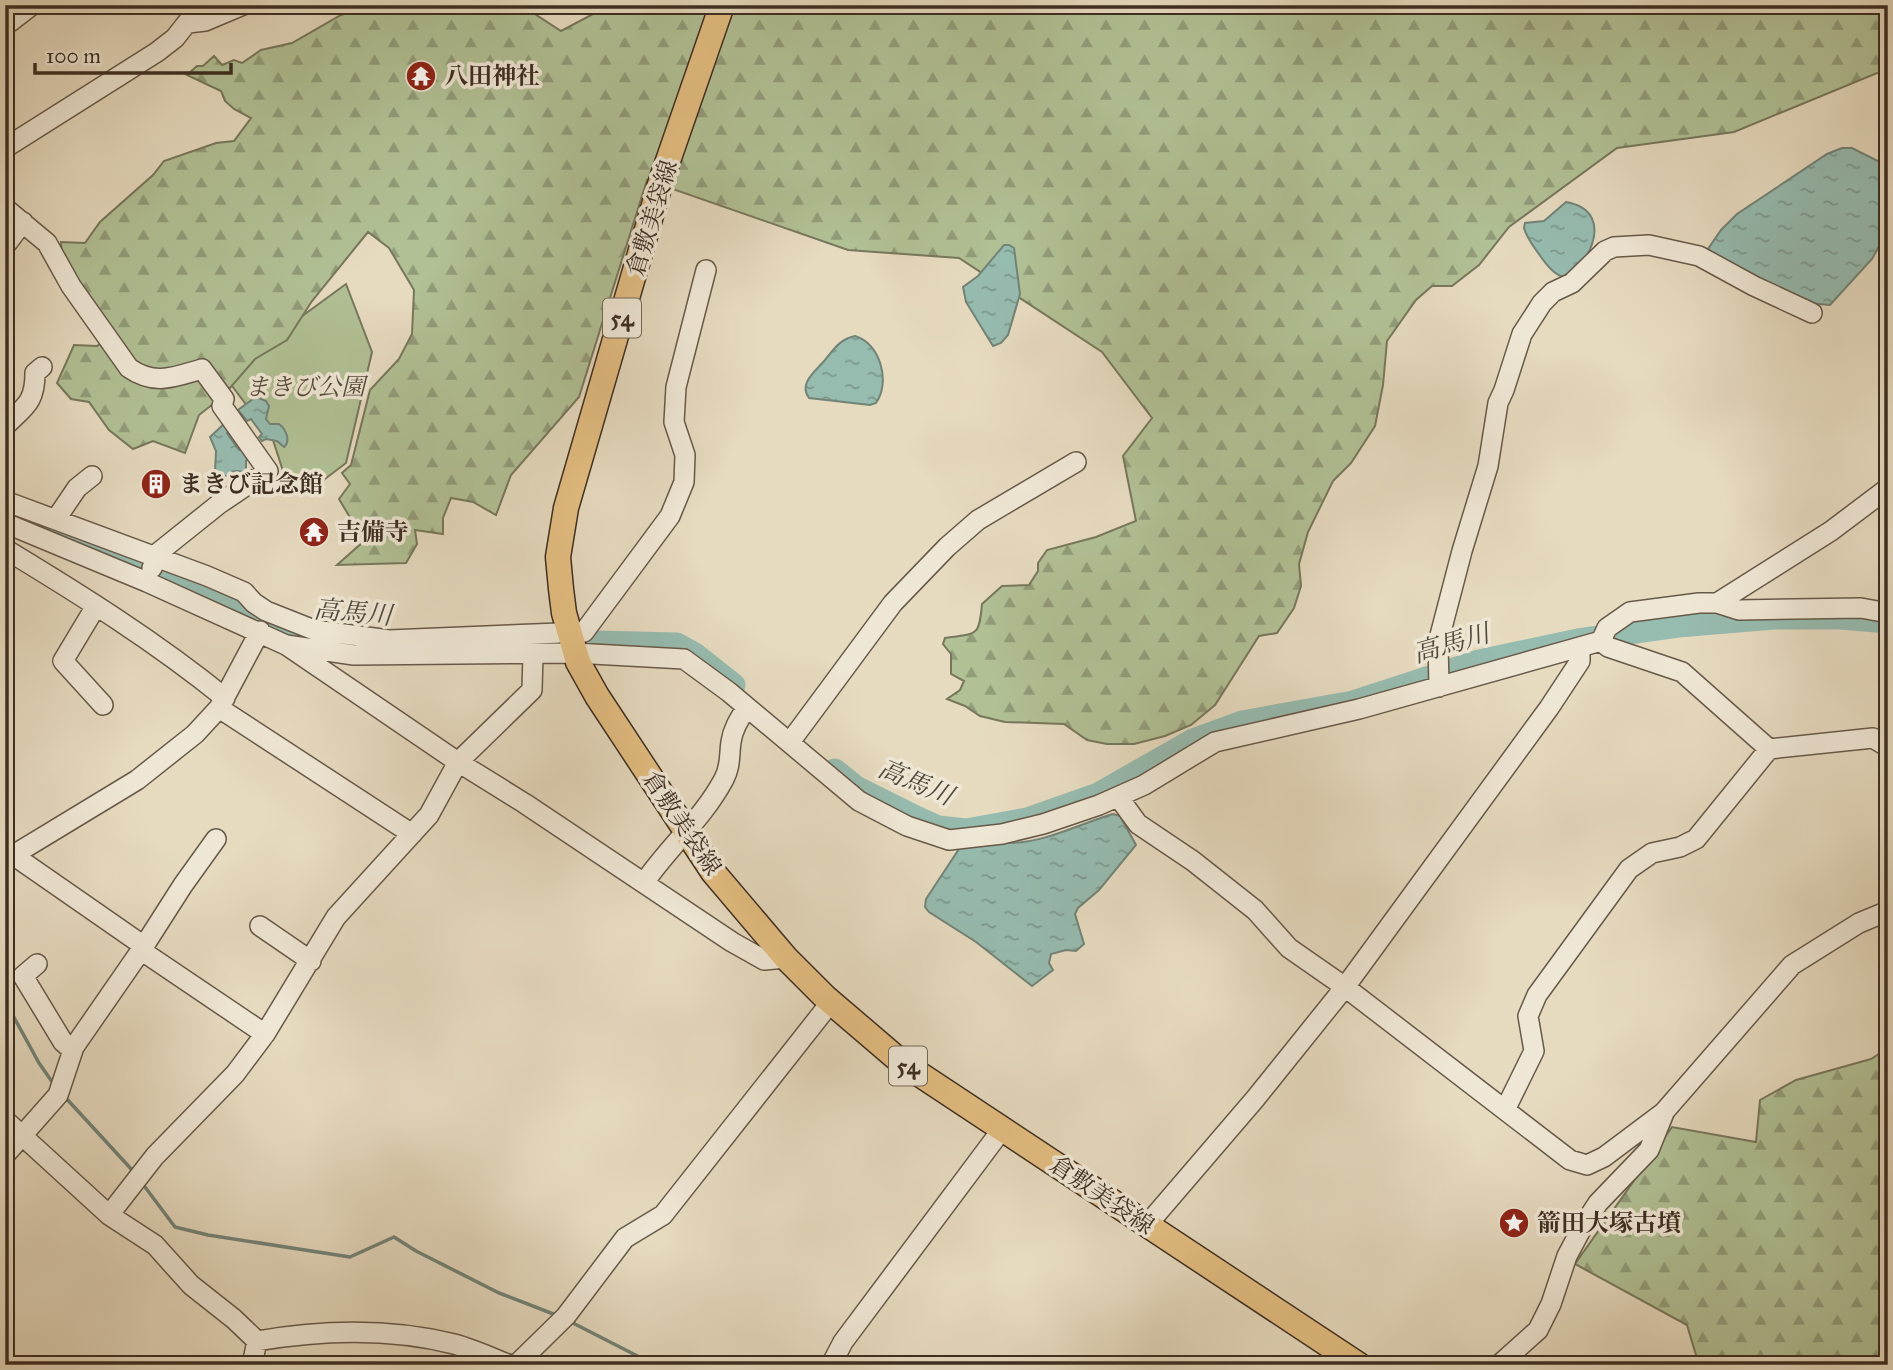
<svg xmlns="http://www.w3.org/2000/svg" width="1893" height="1370" viewBox="0 0 1893 1370" font-family="'IM FELL Great Primer','Noto Serif JP',serif">
	<style>
		.green { fill: #b1c095; stroke: #77775c; stroke-width: 2 }
		.forest { fill: url(#forest-firs); stroke: #77775c; stroke-width: 2 }
		.water { fill: url(#water-ripples); stroke: #728377; stroke-width: 2 }
		.lines { fill: none; stroke-linecap: round; stroke-linejoin: round }
		.stream { stroke: #728377; stroke-width: 3.5 }
		.river { stroke: #96bbaf; stroke-width: 23 }
		.minor-casing { stroke: #675949; stroke-width: 22 }
		.major-casing { stroke: #3d2e22; stroke-width: 27 }
		.minor { stroke: #efe7d5; stroke-width: 19 }
		.major { stroke: #e3bd80; stroke-width: 24 }
		.labels { text-anchor: middle; dominant-baseline: central; stroke-width: 7; stroke-linejoin: round; paint-order: stroke }
		.shield { fill: #efe7d5; stroke: #726658; stroke-width: 2 }
		.shield-label { font-size: 23px; font-weight: bold; fill: #3d2e22 }
		.poi-label { font-size: 24px; font-weight: bold; fill: #3d2e22; stroke: #efe7d5; text-anchor: start }
		.street-label { font-size: 24px; fill: #3d2e22; stroke: #efe7d5 }
		.park-label { font-size: 24px; font-style: italic; fill: #544b39; stroke: #efe7d5 }
		.water-label { font-size: 26px; font-style: italic; fill: #4f4a3e; stroke: #efe7d5 }
	</style>
	<defs>
		<pattern id="forest-firs" width="22" height="20" patternUnits="userSpaceOnUse" patternTransform="scale(1.75)"><rect width="22" height="20" fill="#b1c095"/><path d="M5 1l3.5 6h-7zM16 11l3.5 6h-7z" fill="#919c79"/></pattern>
		<pattern id="water-ripples" width="26" height="14" patternUnits="userSpaceOnUse" patternTransform="scale(1.75)"><rect width="26" height="14" fill="#96bbaf"/><path d="M2 4q2-2 4 0t4 0M15 11q2-2 4 0t4 0" fill="none" stroke="#7c988e"/></pattern>
	</defs>
	<rect width="100%" height="100%" fill="#e6dabf"/>
	<filter id="stains"><feTurbulence type="fractalNoise" baseFrequency=".00286" numOctaves="4"/><feColorMatrix values="0 0 0 0 .2 0 0 0 0 .09 0 0 0 0 .02 0 0 0 .5 -.17"/></filter>
	<radialGradient id="worn" r=".72"><stop offset=".6" stop-color="#630" stop-opacity="0"/><stop offset="1" stop-color="#630" stop-opacity=".3"/></radialGradient>
	<!-- green -->
	<path class="green" d="M346,284L372,352L346,463L304,495L283,471L273,440L223,374Z"/>
	<!-- forest -->
	<path class="forest" d="M521,5L561,31L610,5H1888V76L1877,73L1734,132L1617,148L1509,227L1479,265L1452,286H1432L1416,300L1387,341L1383,385L1375,426L1351,463L1333,481L1308,532L1299,564L1301,586L1294,608L1277,633L1259,636L1215,705L1191,725L1165,736L1134,744H1107L1087,740L1064,724L1005,722L980,716L965,706L947,699L960,690L964,681L951,674V654L943,644L945,638C977,633 979,638 982,604L1002,586L1029,585L1038,571V563L1047,550L1096,537L1136,521L1123,456L1152,418L1102,352L959,258L848,250L647,180L579,397L511,475L496,515L473,502L451,498L443,518V534L415,530L417,544L406,563L337,565L364,541L339,499L350,484L342,473L351,465L370,390L399,359L412,334L414,290L389,248L368,232L312,301L287,340L255,359L223,396L199,415L185,453L153,441L133,449L109,430L89,402L71,399L57,383L74,345L97,346L114,337L62,257L61,242L85,243L100,222L153,175L164,161L216,143L234,141L251,118L234,109L225,101L221,91L187,75L197,66H203L214,56L222,65L234,60L242,63L261,50L292,43L341,15L366,6Z
		M1888,1048V1365H1699L1687,1325L1575,1264L1672,1127L1756,1142L1760,1100L1796,1080L1871,1059Z"/>
	<!-- water -->
	<path class="water" d="M1842,148H1852L1888,166V230L1872,259L1830,305L1808,303L1714,255L1708,249L1721,230L1737,214L1827,154Z
		M1566,202C1623,212 1580,280 1561,276C1554,274 1545,263 1541,257C1535,248 1527,239 1524,228L1525,223L1544,221Z
		M1004,245H1009L1014,248L1020,294L1008,335L1001,343L993,346L966,302L963,287L978,276Z
		M855,336C880,343 891,382 876,403L870,405L809,398C798,383 816,371 825,360C834,349 840,339 855,336Z
		M259,398L266,401L269,406L266,419L270,424H279C286,429 291,441 284,447L277,441L266,439L262,441L259,437L262,434L251,419L247,421L238,410L253,399Z
		M225,423L230,430L227,433L239,450L242,448L249,458L246,461V472L236,471L224,477L215,472L216,451L210,437Z
		M1113,814L1120,816L1136,845L1099,890L1078,908L1075,914L1084,944L1076,951L1066,950L1051,954L1049,963L1053,970L1032,986L976,942L929,912L925,907L926,899L961,846L1003,838L1008,843C1045,843 1079,824 1113,814Z"/>
	<g class="lines">
		<!-- stream -->
		<path class="stream" d="M5,1001L39,1063L55,1086
			M65,1097L133,1171
			M142,1183L175,1227L208,1235L350,1257L394,1237L416,1251L499,1293L556,1315
			M569,1321L655,1365"/>
		<!-- river -->
		<path class="river" d="M5,512L193,589L284,632L335,643
			M554,641L677,644L695,654L734,685
			M835,770L856,787L918,818L938,827L966,830L1027,819L1098,794L1193,740L1242,722L1353,702L1479,661L1578,640L1678,626L1774,618H1840L1888,622"/>
		<!-- minor casing -->
		<g class="minor-casing">
			<path id="minor" d="M5,19L10,22L32,5
				M188,23L205,21L243,5
				M5,148L157,52L175,38L201,5
				M5,208L47,243L71,286L129,368C155,386 174,377 202,369L224,399L222,406L268,471L219,504L159,552L152,568
				M5,246L23,222
				M5,426C25,406 35,403 35,373L42,367
				M5,501L207,576L244,592L254,603L266,611L314,630L389,640L584,632L670,516L684,482L685,455L674,422L676,387L706,270
				M56,519L77,488L92,476
				M5,523L147,582L286,645L458,762L524,803L732,942L764,960L786,958
				M5,549C81,595 156,642 225,698
				M1717,603L1831,531L1888,488
				M96,606L63,661L103,705
				M1601,641L1608,647L1682,672L1769,749L1873,738L1888,747
				M286,645L354,655L574,653L684,659L729,692L859,801L907,826L949,840L1002,834L1043,824L1099,805L1144,785L1215,742L1359,709L1601,641L1607,628L1630,612L1699,603H1717L1739,610L1861,608L1888,613
				M1439,687L1438,643L1462,551L1488,466L1498,403L1504,390L1522,334L1542,303L1553,292L1572,283L1605,251L1614,247L1649,245L1699,256L1754,286L1812,313
				M219,708L412,834
				M790,742L893,603L947,547L978,520L1076,462
				M1119,798L1138,824L1193,861L1255,910L1289,948L1345,987L1570,1160L1587,1165L1604,1157L1664,1112L1792,965L1859,923L1888,911
				M13,855L144,946L183,885L216,839
				M5,860L137,780L195,734L219,708L260,631
				M644,883C670,845 702,820 724,779C731,766 729,755 731,742C733,728 740,718 747,707
				M260,926L311,961
				M142,951L265,1034
				M37,964L23,976L63,1042L72,1050
				M1505,1110L1534,1051L1528,1016L1537,995L1629,869L1652,853L1680,847L1696,839L1769,749
				M5,1120L109,1215L155,1245L191,1285L234,1319L257,1341
				M5,1155L58,1095L74,1047L144,946
				M109,1215L155,1156L235,1074L265,1034L336,917L429,815L458,762L532,690L533,654
				M1147,1225L1255,1099L1345,987L1549,708L1580,661V648
				M257,1341C321,1330 390,1328 454,1344C473,1349 492,1358 510,1365
				M252,1365L257,1341
				M516,1365L566,1316L625,1238L663,1215L831,1002
				M831,1365L843,1342L1003,1128
				M1499,1365L1538,1330L1551,1304L1567,1256L1583,1226L1598,1203L1649,1150L1664,1113"/>
		</g>
		<!-- major casing -->
		<g class="major-casing">
			<path id="major" d="M722,5L661,181L566,508L558,557L561,589L564,613L578,662L597,696L713,872L786,958L825,997L901,1062L1359,1365"/>
		</g>
		<!-- minor -->
		<use href="#minor" class="minor"/>
		<!-- major -->
		<use href="#major" class="major"/>
	</g>
	<!-- icons -->
	<defs>
		<g id="temple-disc" transform="scale(1.575)"><circle r="9.5" fill="#8f2418" stroke="#efe7d5"/><path d="M0-6L5-2H3V0L6.5 2.5H4V6H1.5V3h-3V6H-4V2.5H-6.5L-3 0V-2H-5Z" fill="#fff"/></g>
		<g id="building-disc" transform="scale(1.575)"><circle r="9.5" fill="#8f2418" stroke="#efe7d5"/><path d="M-4-6H4V6H1V3H-1V6H-4ZM-2.5-4.3h1.7v1.8h-1.7ZM.8-4.3h1.7v1.8H.8ZM-2.5-1h1.7V.8h-1.7ZM.8-1h1.7V.8H.8Z" fill="#fff"/></g>
		<g id="sight-disc" transform="scale(1.575)"><circle r="9.5" fill="#8f2418" stroke="#efe7d5"/><path d="M0-6L1.8-2.2L6-1.7L2.9 1.2L3.7 5.4L0 3.3L-3.7 5.4L-2.9 1.2L-6-1.7L-1.8-2.2Z" fill="#fff"/></g>
	</defs>
	<g fill-rule="evenodd">
		<use href="#temple-disc" x="421" y="76"/>
		<use href="#building-disc" x="156" y="484"/>
		<use href="#temple-disc" x="314" y="532"/>
		<use href="#sight-disc" x="1514" y="1223"/>
	</g>
	<g class="labels">
		<!-- shield labels -->
		<g class="shield">
			<rect x="603" y="298.5" width="38" height="39" rx="5"/>
			<rect x="889" y="1046.5" width="38" height="39" rx="5"/>
		</g>
		<g class="shield-label">
			<text x="622" y="318">54</text>
			<text x="908" y="1066">54</text>
		</g>
		<!-- poi labels -->
		<g class="poi-label">
			<text x="444" y="76">八田神社</text>
			<text x="179" y="484">まきび記念館</text>
			<text x="337" y="532">吉備寺</text>
			<text x="1537" y="1223">箭田大塚古墳</text>
		</g>
		<!-- street labels -->
		<g class="street-label">
			<text transform="translate(652 218) rotate(-73)">倉敷美袋線</text>
			<text transform="translate(682 823) rotate(56)">倉敷美袋線</text>
			<text transform="translate(1102 1195) rotate(34)">倉敷美袋線</text>
		</g>
		<!-- park labels -->
		<g class="park-label">
			<text x="305" y="387">まきび公園</text>
		</g>
		<!-- water labels -->
		<g class="water-label">
			<text transform="translate(353 612) rotate(5)">高馬川</text>
			<text transform="translate(1451 643) rotate(-16)">高馬川</text>
			<text transform="translate(916 782) rotate(23)">高馬川</text>
		</g>
	</g>
	<!-- margin -->
	<rect width="1893" height="1370" fill="none" stroke="#e6dabf" stroke-width="28"/>
	<rect x="7" y="7" width="1879" height="1356" fill="none" stroke="#3d2e22" stroke-width="3.5"/>
	<rect x="14" y="14" width="1865" height="1342" fill="none" stroke="#3d2e22" stroke-width="2"/>
	<!-- scale -->
	<path d="M35 63v10h196v-10" fill="none" stroke="#3d2e22" stroke-width="3.5"/>
	<text x="46" y="63" font-size="21" fill="#3d2e22" stroke="#efe7d5" stroke-width="5" paint-order="stroke">100 m</text>
	<rect width="100%" height="100%" filter="url(#stains)"/>
	<rect width="100%" height="100%" fill="url(#worn)"/>
</svg>
